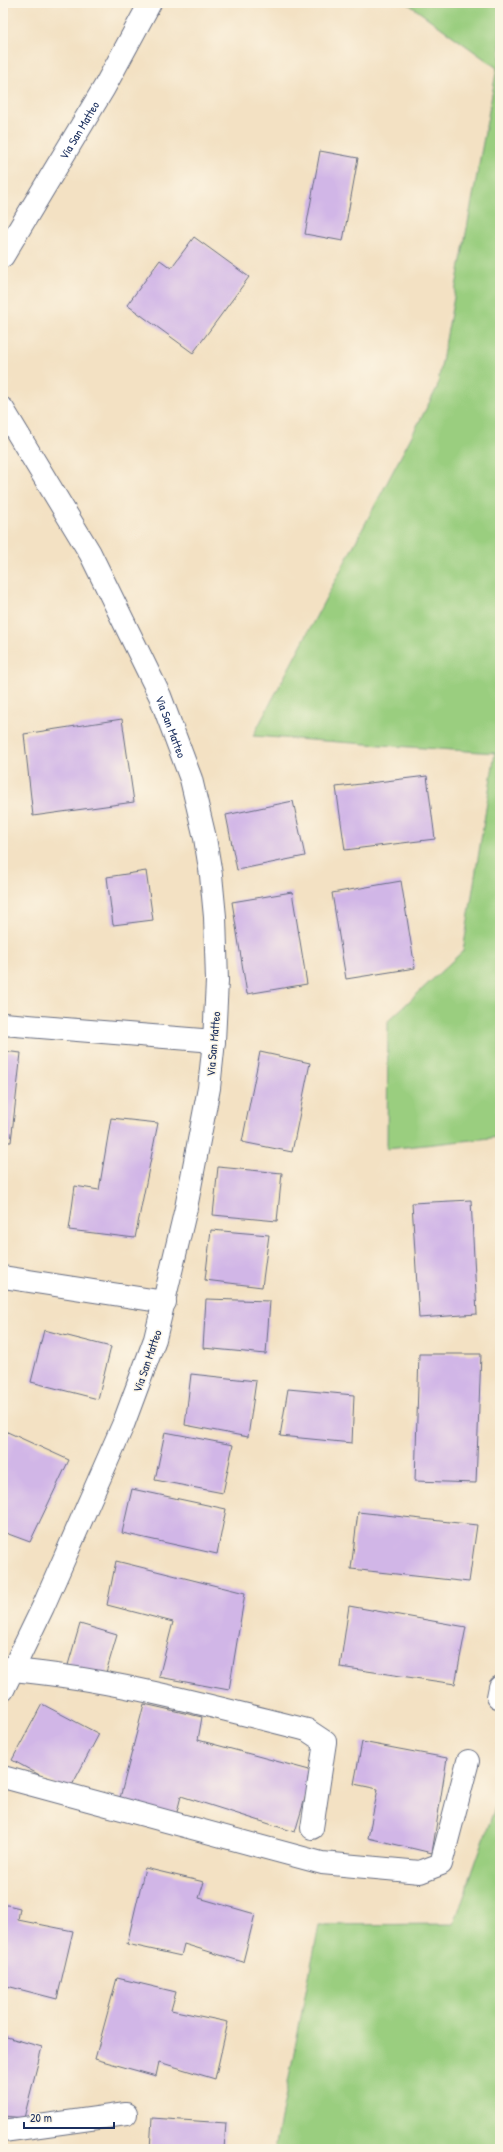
<svg xmlns="http://www.w3.org/2000/svg" width="503" height="2152" viewBox="0 0 503 2152" font-family="'Patrick Hand',sans-serif">
	<style>
		.green { fill: #9ace7f; stroke: #5a7e6e }
		.building { fill: #d1b6e7 }
		.lines { fill: none; stroke-linecap: round; stroke-linejoin: round }
		.minor-casing { stroke: #676d81; stroke-width: 24 }
		.minor { stroke: #fff; stroke-width: 22 }
		.labels { text-anchor: middle; dominant-baseline: central; stroke-width: 3; stroke-linejoin: round; paint-order: stroke }
		.street-label { font-size: 12px; fill: #1b2f5e; stroke: #fcf5e5 }
	</style>
	<rect width="100%" height="100%" fill="#fcf5e5"/>
	<filter id="ink" filterUnits="userSpaceOnUse"><feTurbulence type="fractalNoise" baseFrequency=".025" numOctaves="2"/><feDisplacementMap in="SourceGraphic" scale="8" xChannelSelector="R" yChannelSelector="G"/><feConvolveMatrix kernelMatrix="1 2 1 2 8 2 1 2 1" color-interpolation-filters="sRGB"/></filter>
	<filter id="wash" filterUnits="userSpaceOnUse"><feTurbulence type="fractalNoise" baseFrequency=".012" numOctaves="4" result="noise"/><feDisplacementMap in="SourceGraphic" scale="16" xChannelSelector="R" yChannelSelector="G"/><feGaussianBlur stdDeviation="0.9" result="paint"/><feColorMatrix in="noise" values="0 0 0 0 0 0 0 0 0 0 0 0 0 0 0 0 0 1.4 0 .05"/><feComposite in="paint" operator="in"/></filter>
	<g filter="url(#wash)">
		<rect width="100%" height="100%" fill="#f3e1c3"/>
		<!-- green -->
		<path class="green" d="M407,3H500V1137L387,1149L388,1021L463,951L495,753L253,736L437,388L497,68Z
			M500,1793V2149H275L319,1925L454,1924Z"/>
		<g id="blocks">
			<!-- building -->
			<path class="building" d="M320,151L358,158L343,241L305,234Z
				M194,237L249,277L193,353L127,305L160,260L171,268Z
				M122,719L134,802L33,816L24,734Z
				M427,776L435,839L345,850L336,787Z
				M293,801L305,856L237,870L226,815Z
				M146,871L153,920L113,925L107,877Z
				M401,881L415,968L346,979L332,893Z
				M292,892L307,984L247,994L232,902Z
				M3,1051L21,1053L11,1142H3Z
				M260,1052L310,1063L292,1152L242,1142Z
				M111,1118L158,1123L135,1238L69,1230L75,1186L99,1190Z
				M218,1167L282,1173L277,1221L213,1215Z
				M471,1200L477,1314L419,1318L412,1203Z
				M211,1230L269,1235L262,1287L205,1280Z
				M206,1299L270,1301L266,1354L203,1348Z
				M44,1330L111,1347L98,1399L31,1382Z
				M419,1354H481L476,1483L415,1481Z
				M191,1374L256,1381L248,1437L185,1425Z
				M288,1389L354,1395L352,1443L280,1436Z
				M3,1430L69,1460L30,1542L3,1532Z
				M165,1432L233,1445L223,1493L155,1480Z
				M132,1489L226,1509L217,1554L122,1533Z
				M358,1512L477,1525L469,1582L351,1569Z
				M116,1561L245,1593L229,1690L159,1677L173,1622L107,1605Z
				M349,1606L466,1627L455,1684L340,1667Z
				M80,1624L117,1635L105,1676L68,1665Z
				M42,1704L99,1734L69,1791L12,1760Z
				M144,1704L202,1717L198,1740L313,1771L295,1832L181,1796L175,1820L119,1802Z
				M362,1742L447,1758L432,1853L368,1838L378,1789L354,1784Z
				M145,1868L204,1882L199,1898L255,1914L243,1962L184,1944L181,1956L127,1944Z
				M3,1904L20,1908L18,1920L73,1931L57,1999L3,1985Z
				M117,1978L176,1992L171,2010L228,2022L215,2079L159,2062L156,2076L95,2059Z
				M3,2036L42,2047L24,2118L3,2116Z
				M152,2118L226,2123L224,2149H150Z"/>
		</g>
	</g>
	<g filter="url(#ink)">
		<use href="#blocks" fill-opacity="0" stroke="#676d81" stroke-width="1"/>
		<g class="lines">
			<!-- minor casing -->
			<g class="minor-casing">
				<g id="minor">
					<path id="s1" d="M3,256L104,88L150,3"/>
					<path id="s2" d="M3,409L90,553L160,696L191,779L205,838L211,875L215,917L217,981L214,1041L209,1088L186,1208L155,1339L123,1425L43,1607L3,1690"/>
					<path d="M3,1024L214,1041"/>
					<path d="M3,1277L165,1302"/>
					<path d="M13,1670C113,1679 210,1706 307,1730L325,1742L312,1828"/>
					<path d="M498,1697L500,1687"/>
					<path d="M3,1777L322,1863L420,1872L441,1864L468,1761"/>
					<path d="M3,2131L126,2114"/>
				</g>
			</g>
			<!-- minor -->
			<use href="#minor" class="minor"/>
		</g>
	</g>
	<g class="labels">
		<!-- street labels -->
		<g class="street-label">
			<text stroke="none"><textPath href="#s1" startOffset="147">Via San Matteo</textPath></text>
			<text stroke="none"><textPath href="#s2" startOffset="360">Via San Matteo</textPath></text>
			<text transform="translate(213 1044) rotate(-85)">Via San Matteo</text>
			<text transform="translate(147 1361) rotate(-71)">Via San Matteo</text>
		</g>
	</g>
	<!-- margin -->
	<rect width="503" height="2152" fill="none" stroke="#fcf5e5" stroke-width="16"/>
	<!-- scale -->
	<path d="M24 2122v6h90v-6" fill="none" stroke="#1b2f5e" stroke-width="2"/>
	<text x="30" y="2122" font-size="12" fill="#1b2f5e" stroke="#fcf5e5" stroke-width="3" paint-order="stroke">20 m</text>
</svg>
